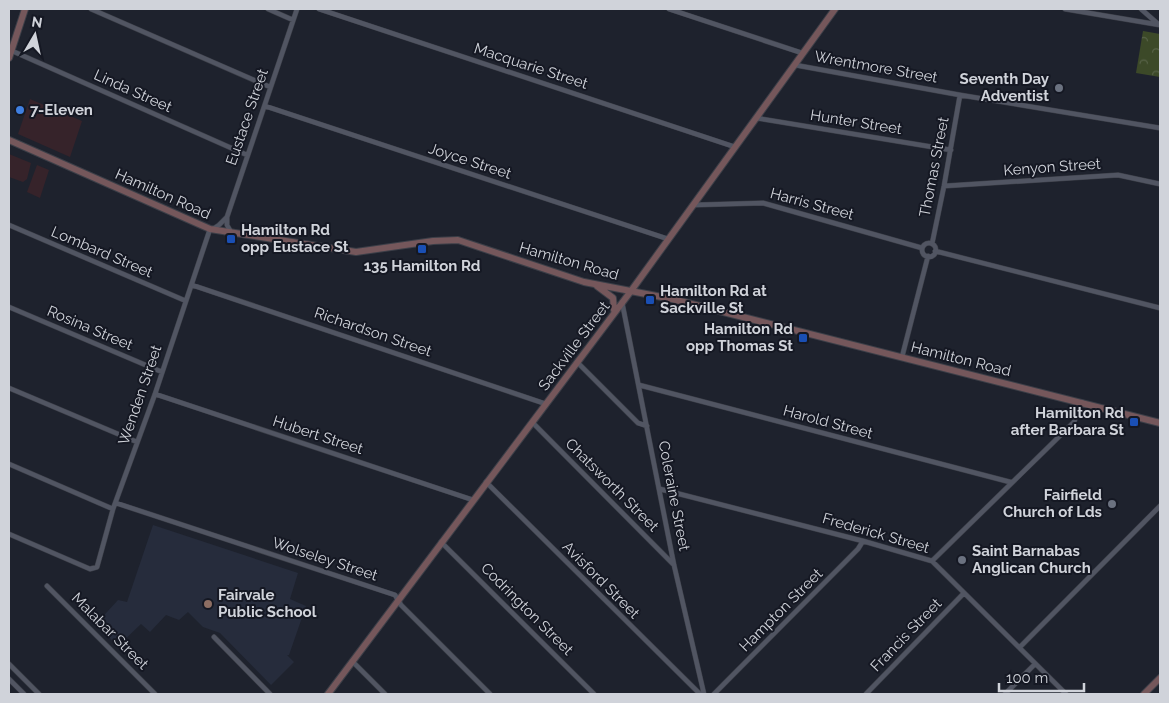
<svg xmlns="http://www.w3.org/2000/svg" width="1169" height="703" viewBox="0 0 1169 703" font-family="Raleway,sans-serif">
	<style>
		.commercial { fill: #36232a }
		.built { fill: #262c3c }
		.park { fill: url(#park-crowns) }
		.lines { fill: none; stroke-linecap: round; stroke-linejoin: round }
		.street-casing { stroke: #3c3f48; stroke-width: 5.5 }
		.secondary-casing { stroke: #3c3f48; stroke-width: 8 }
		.street { stroke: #515562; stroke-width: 4.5 }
		.secondary { stroke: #75575b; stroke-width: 6 }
		.worship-dot { fill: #6b7280; stroke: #151823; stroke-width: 2 }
		.shop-dot { fill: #3f7fe0; stroke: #151823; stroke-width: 2 }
		.transit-dot { fill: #1a4fb4; stroke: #151823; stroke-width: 2 }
		.education-dot { fill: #8d6e63; stroke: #151823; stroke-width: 2 }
		.labels { text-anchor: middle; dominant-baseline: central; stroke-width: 4; stroke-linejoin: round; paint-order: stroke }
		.street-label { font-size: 15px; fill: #d0d3da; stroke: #151823 }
		.poi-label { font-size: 15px; font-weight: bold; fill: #d0d3da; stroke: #151823; text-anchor: start }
	</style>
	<defs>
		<pattern id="park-crowns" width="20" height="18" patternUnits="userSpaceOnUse" patternTransform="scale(1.25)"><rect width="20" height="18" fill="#3c4928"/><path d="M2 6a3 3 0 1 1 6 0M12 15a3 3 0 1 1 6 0" fill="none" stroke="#576247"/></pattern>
	</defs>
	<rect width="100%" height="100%" fill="#1e222d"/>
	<!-- commercial -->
	<path class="commercial" d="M30,99L82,121L70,157L18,134Z
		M9,154L31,163L27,179L23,182L9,177Z
		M37,165L49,170L40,198L27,192Z"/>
	<!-- built -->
	<path class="built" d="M153,525L298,573L290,599L306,606L289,655H287L294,662L271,685L220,633L203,627L188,612L179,620L166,615L150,632L141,624L118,646L96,624L118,600L127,602Z"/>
	<!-- park -->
	<path class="park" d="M1143,31L1160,34V77L1136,73Z"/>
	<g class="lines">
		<!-- street casing -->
		<g class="street-casing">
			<path id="street" d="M91,9L270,87
				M268,9L293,20
				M319,9L735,147
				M669,9L802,53
				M1065,9L1160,25
				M1141,9L1157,23
				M10,50L247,155
				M795,65L960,95L1160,128
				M265,106L668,239
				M756,118L951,150
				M944,186L1118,175L1160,184
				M693,205L763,203L922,248
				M9,225L186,301
				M213,229L219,225L227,217
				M231,232L227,225V217L297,9
				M922 250a7 7 0 1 1 14 0a7 7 0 1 1-14 0Z
				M932,244L944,186L960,95
				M935,251L1160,308
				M192,285L546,404
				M622,302L674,565L704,694
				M9,307L162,372
				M902,357L928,256
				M577,362L638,423L647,426
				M639,385L1010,482
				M9,388L137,442
				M155,394L473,500
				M532,422L674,565
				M9,464L113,509
				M486,482L700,694
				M660,489L863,541L932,561L1066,694
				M116,503L395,595L401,605L490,694
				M9,534L90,569L97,567L113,509L155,394L210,229
				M441,542L594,694
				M932,561L1074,422L1082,402
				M47,586L155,694
				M214,637L270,694
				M1020,647L1160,506
				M352,661L385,694
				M9,664L39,694
				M9,679L24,694
				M714,694L858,549L863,541
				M866,694L964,593
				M1005,694L1035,664"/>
		</g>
		<!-- secondary casing -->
		<g class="secondary-casing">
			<path id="secondary" d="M9,58L25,9
				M9,140L210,229L356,252L433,241L458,240L584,282L672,299L1160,423
				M597,286L613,298L614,310
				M328,694L631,291L835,9
				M1144,694L1160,678"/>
		</g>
		<!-- street -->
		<use href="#street" class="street"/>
		<!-- secondary -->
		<use href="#secondary" class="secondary"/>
	</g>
	<!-- markers -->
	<g class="worship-dot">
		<circle cx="1059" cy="88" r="5"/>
		<circle cx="1112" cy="504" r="5"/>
		<circle cx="962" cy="560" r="5"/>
	</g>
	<circle class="shop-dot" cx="20" cy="110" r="5"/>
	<g class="transit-dot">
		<rect x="226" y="234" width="10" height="10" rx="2.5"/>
		<rect x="417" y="244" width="10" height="10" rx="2.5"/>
		<rect x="645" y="295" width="10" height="10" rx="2.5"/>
		<rect x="798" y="333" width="10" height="10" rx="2.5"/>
		<rect x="1129" y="417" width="10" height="10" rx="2.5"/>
	</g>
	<circle class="education-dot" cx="208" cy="604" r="5"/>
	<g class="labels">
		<!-- street labels -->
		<g class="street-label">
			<text transform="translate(531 66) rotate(18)">Macquarie Street</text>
			<text transform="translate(876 67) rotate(10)">Wrentmore Street</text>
			<text transform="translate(133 91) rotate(24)">Linda Street</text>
			<text transform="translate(247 117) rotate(-71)">Eustace Street</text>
			<text transform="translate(856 122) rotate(9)">Hunter Street</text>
			<text transform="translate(470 161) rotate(18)">Joyce Street</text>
			<text transform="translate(934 167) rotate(-79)">Thomas Street</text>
			<text transform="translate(1052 167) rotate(-4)">Kenyon Street</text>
			<text transform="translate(163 194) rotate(24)">Hamilton Road</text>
			<text transform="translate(812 204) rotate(15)">Harris Street</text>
			<text transform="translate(102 252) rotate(23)">Lombard Street</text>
			<text transform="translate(569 261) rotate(16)">Hamilton Road</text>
			<text transform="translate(90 328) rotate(23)">Rosina Street</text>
			<text transform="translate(373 332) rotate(19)">Richardson Street</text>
			<text transform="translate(574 346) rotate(-53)">Sackville Street</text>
			<text transform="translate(961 359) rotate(14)">Hamilton Road</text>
			<text transform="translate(140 395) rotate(-71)">Wenden Street</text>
			<text transform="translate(828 422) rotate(15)">Harold Street</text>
			<text transform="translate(318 435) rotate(18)">Hubert Street</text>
			<text transform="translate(612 485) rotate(45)">Chatsworth Street</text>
			<text transform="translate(674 496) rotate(79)">Coleraine Street</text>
			<text transform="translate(876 533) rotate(16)">Frederick Street</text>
			<text transform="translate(325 559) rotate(18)">Wolseley Street</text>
			<text transform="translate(601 580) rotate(45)">Avisford Street</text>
			<text transform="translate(527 609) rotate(45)">Codrington Street</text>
			<text transform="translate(781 610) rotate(-45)">Hampton Street</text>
			<text transform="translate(110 631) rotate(45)">Malabar Street</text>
			<text transform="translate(906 635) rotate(-46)">Francis Street</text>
		</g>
		<!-- poi labels -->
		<g class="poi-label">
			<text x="1049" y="79" text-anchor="end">Seventh Day<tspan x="1049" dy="17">Adventist</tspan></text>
			<text x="30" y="110">7-Eleven</text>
			<text x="241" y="230">Hamilton Rd<tspan x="241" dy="17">opp Eustace St</tspan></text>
			<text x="422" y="266" text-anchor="middle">135 Hamilton Rd</text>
			<text x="660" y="291">Hamilton Rd at<tspan x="660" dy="17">Sackville St</tspan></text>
			<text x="793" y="329" text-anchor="end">Hamilton Rd<tspan x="793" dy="17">opp Thomas St</tspan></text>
			<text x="1124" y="413" text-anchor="end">Hamilton Rd<tspan x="1124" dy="17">after Barbara St</tspan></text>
			<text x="1102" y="495" text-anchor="end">Fairfield<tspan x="1102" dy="17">Church of Lds</tspan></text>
			<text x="972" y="551">Saint Barnabas<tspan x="972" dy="17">Anglican Church</tspan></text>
			<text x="218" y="595">Fairvale<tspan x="218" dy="17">Public School</tspan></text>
		</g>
	</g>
	<!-- border -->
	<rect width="1169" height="703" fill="none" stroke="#d0d3da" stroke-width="20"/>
	<!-- north arrow -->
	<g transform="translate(35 35) rotate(9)" stroke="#151823" stroke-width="4" paint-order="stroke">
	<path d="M0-4L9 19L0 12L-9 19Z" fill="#d0d3da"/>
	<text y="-8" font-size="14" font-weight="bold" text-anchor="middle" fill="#d0d3da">N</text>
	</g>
	<!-- scale -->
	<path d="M999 683v8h85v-8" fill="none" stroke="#d0d3da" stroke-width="2.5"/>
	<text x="1006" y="683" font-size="15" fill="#d0d3da" stroke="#151823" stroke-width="4" paint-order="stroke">100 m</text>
</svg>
